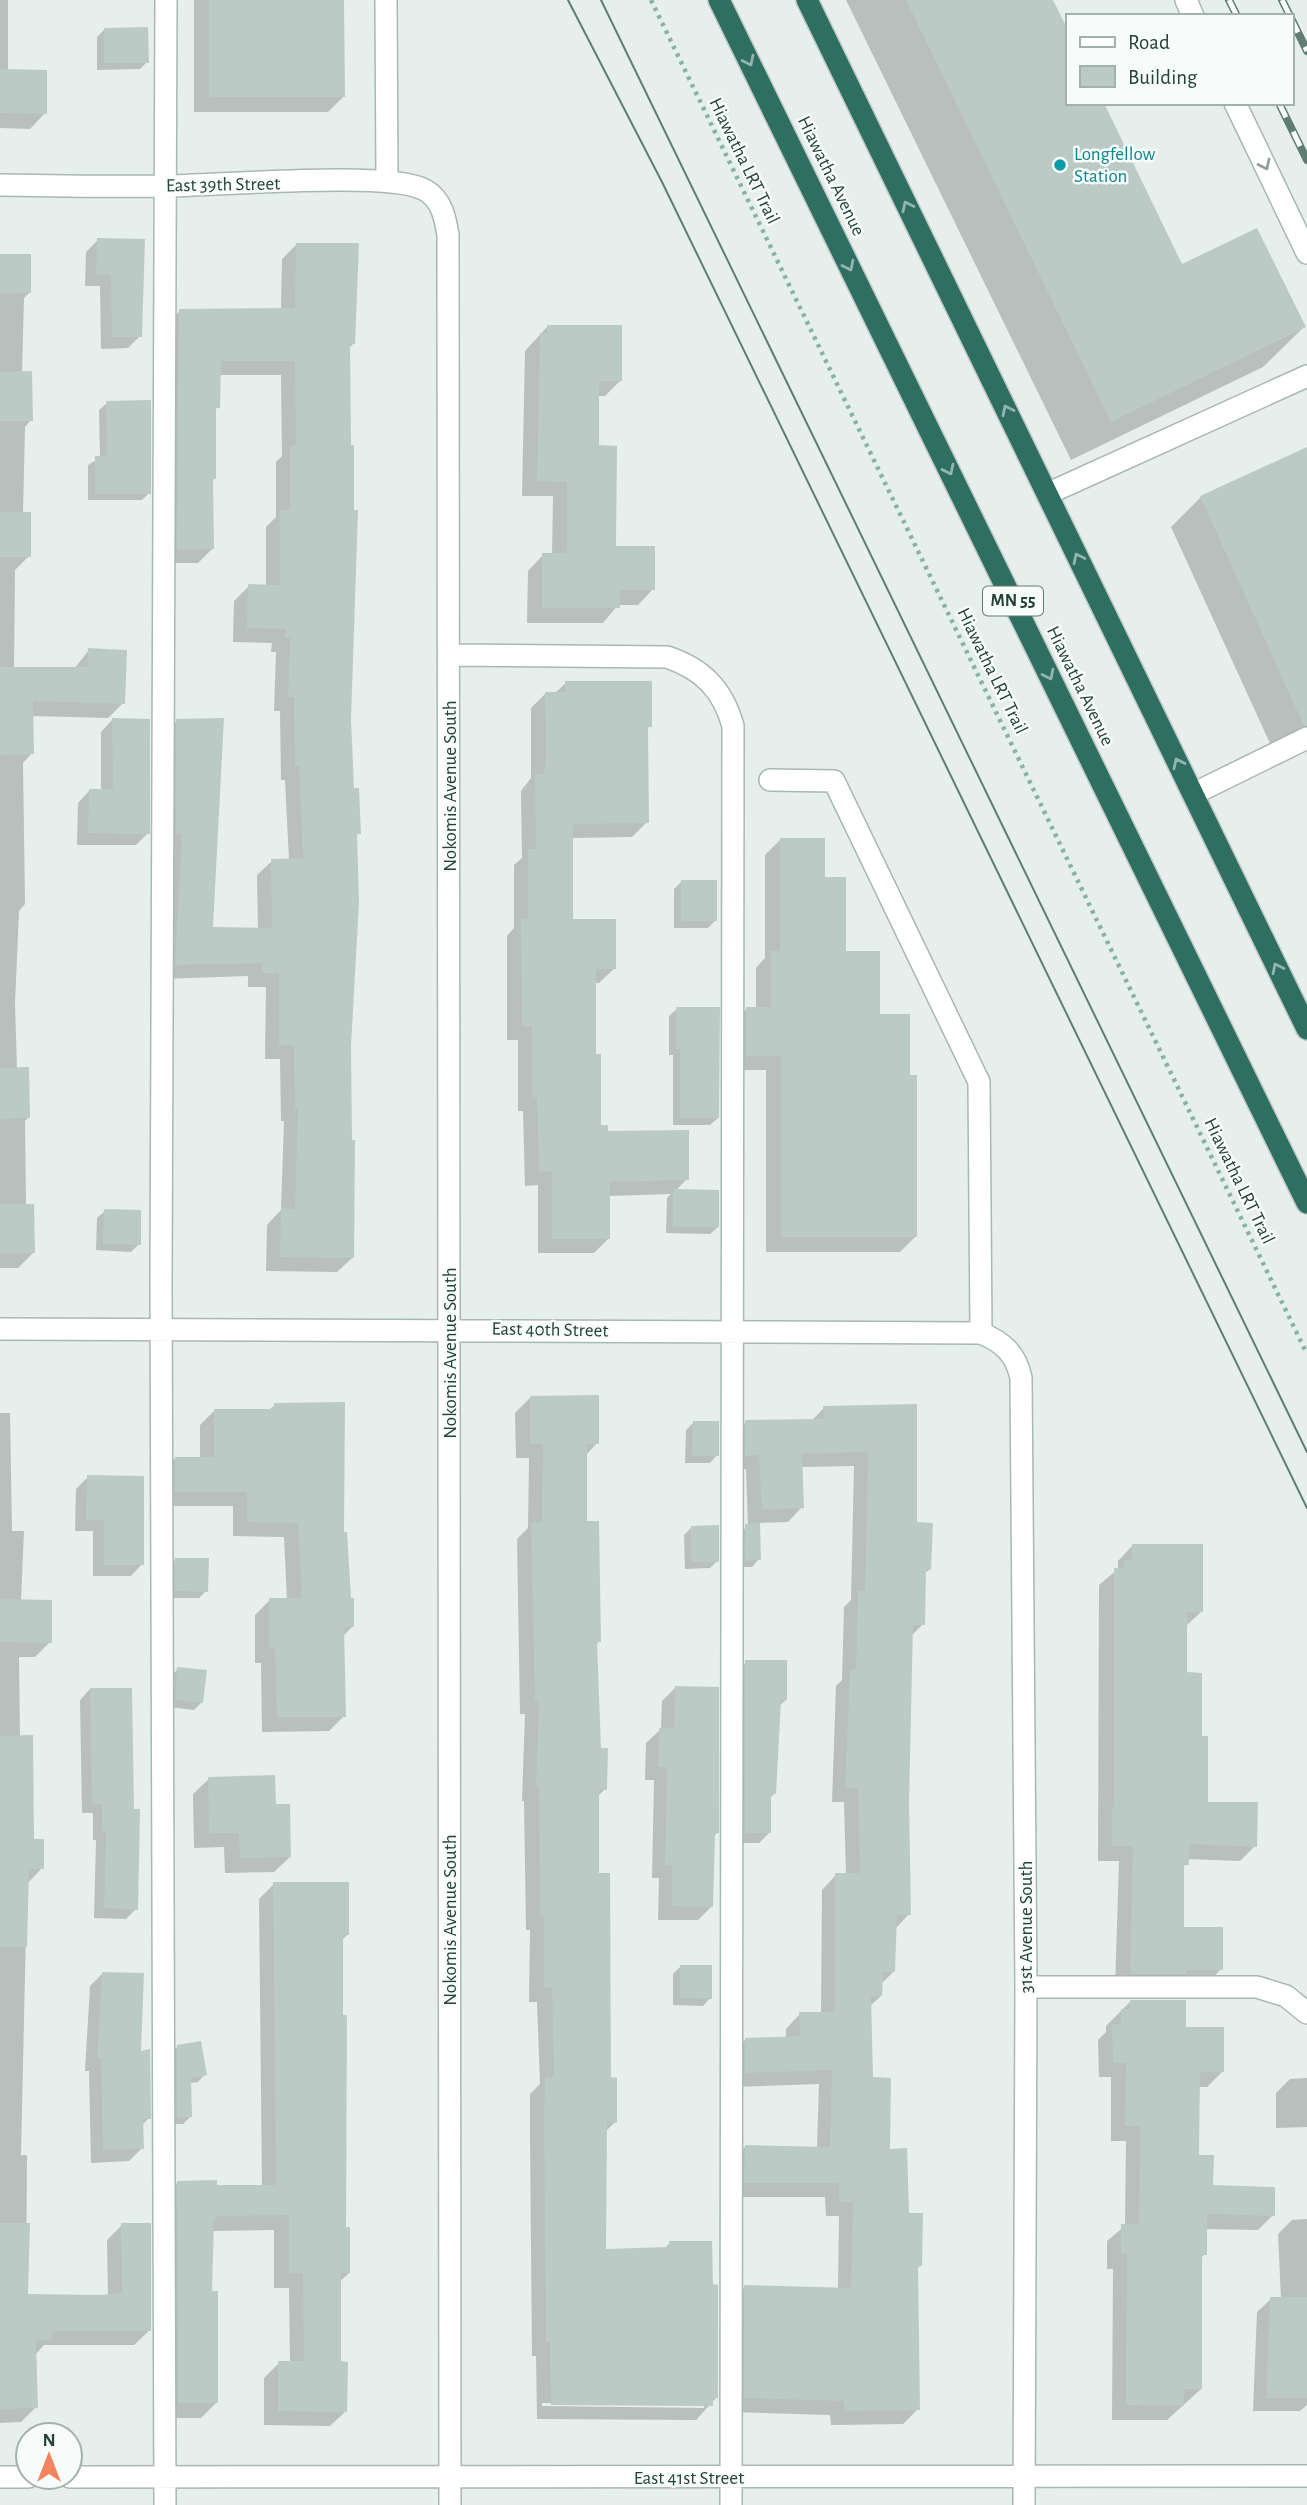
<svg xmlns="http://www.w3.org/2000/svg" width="1307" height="2505" viewBox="0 0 1307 2505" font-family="'Alegreya Sans',sans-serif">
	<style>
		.shadow { fill: #0003; fill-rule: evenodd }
		.building { fill: #bbcac4 }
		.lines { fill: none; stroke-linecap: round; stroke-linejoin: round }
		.minor-casing { stroke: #a8b8b2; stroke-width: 24 }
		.highway-casing { stroke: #c2cac8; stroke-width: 24 }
		.path { stroke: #86b3a5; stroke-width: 4.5; stroke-dasharray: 3.5 5; stroke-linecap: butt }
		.minor { stroke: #fff; stroke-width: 21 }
		.highway { stroke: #2f6f62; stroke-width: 21 }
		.tram { stroke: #5f7d75; stroke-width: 2 }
		.rail-casing { stroke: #5f7d75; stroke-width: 8 }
		.rail { stroke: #f7fbf9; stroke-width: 5; stroke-dasharray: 16; stroke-linecap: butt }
		.oneway { stroke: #93b5ae }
		.oneway2 { stroke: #92a09c }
		.culture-dot { fill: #0f9aa8; stroke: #f7fbf9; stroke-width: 2.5 }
		.labels { text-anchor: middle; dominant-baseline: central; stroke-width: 5; stroke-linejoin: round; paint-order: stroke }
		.shield { fill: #f7fbf9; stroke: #637a73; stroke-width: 2 }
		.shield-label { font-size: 18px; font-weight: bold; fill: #24423a }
		.culture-label { font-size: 19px; fill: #0d838f; stroke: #f7fbf9; text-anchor: start }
		.street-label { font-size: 19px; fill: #24423a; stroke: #f7fbf9 }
	</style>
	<rect width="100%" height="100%" fill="#e6efeb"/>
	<!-- shadow -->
	<path class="shadow" d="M0,0H8V71L45,113L30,129L0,128Z
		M194,0H344V96L328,112H194Z
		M846,0H1051L1067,32V103L1181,267L1304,327L1263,367L1071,460Z
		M104,30L147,62L140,69L97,70V37Z
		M98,240L140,336L128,348L101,349L100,286H85L86,252Z
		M297,244L354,343L348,349L350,719L352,790L359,833L355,837L349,1046L352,1258L337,1272L266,1271L267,1225L281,1210L284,1121H281L280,1059H265L266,987H248V976L161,979L162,735L177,721L212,929L258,930L257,875L272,861L289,860L285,780H281L280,711H274L276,652H271L272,643L233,642L234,601L249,586L266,587V527L276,517V462L282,456L281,375H219L218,407L214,411V479L211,482L213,548L198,563H163L165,326L180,311L281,310L282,259Z
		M0,256L29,293L24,298L22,373L31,420L25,427L23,514L29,556L15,570L14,669H74L89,650L123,703L108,718L32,716V753L23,763L25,904L19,911L15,1003L17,1069L28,1118L25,1121L26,1206L33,1253L18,1268H0Z
		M548,326L621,380L605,396H598V447L615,548L653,589L638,605H618L603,623H527L528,571L543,555H552L553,496H522L525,351Z
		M107,403L149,493L142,500H88V465L100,458L99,410Z
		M1307,449V737L1274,752L1171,527L1201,497Z
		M566,683L650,726L646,730L647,822L632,837L572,838V921L614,969L599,983H594V1056L599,1127L687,1179L675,1191L718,1227L710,1234L666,1233L667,1198L671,1194L609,1196V1238L594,1253H538V1185L525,1186L523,1111H518V1040H507V936L514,928V865L522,858L521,791L531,778V708L546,693H555Z
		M113,719L148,833L136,845H77L78,803L90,790H101V732Z
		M780,840L823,878L844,953L908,1076L916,1236L900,1252H766V1070H731V1024L747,1009H756V968L765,958V855Z
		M681,882L716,920L708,928H674V889Z
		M677,1009L718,1118L710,1125H673V1055H669V1016Z
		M105,1211L139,1244L131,1252L96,1250L97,1218Z
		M530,1398L597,1443L586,1455V1523L599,1641L596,1645L600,1749L605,1789L597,1797V1875L609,2079L615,2122L605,2132L604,2251L664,2249L670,2243L716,2398L696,2420L537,2419L536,2356H532L530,2137V2094L540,2084L537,2002H529L530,1930H526L524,1801H522L525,1714H520L517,1539L528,1528L529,1458H516L515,1413ZM542,2403L704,2404V2408L542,2406Z
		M275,1405L343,1534L352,1627L343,1636L344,1716L329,1731L262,1732L261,1663H255V1615L270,1600H287L284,1537L233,1536V1506H161L160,1474L175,1459H200V1425L215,1410H269Z
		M915,1405V1524L930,1569L924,1574L923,1624L911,1636L907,1802L909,1914L895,1929L893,1972L881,1984V1996L869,2007L871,2079L920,2266L916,2270L918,2409L903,2424L831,2425L830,2415L730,2412L731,2302L745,2287L838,2290L839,2216H826L825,2197H731V2162L745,2147L817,2148L819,2084L731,2087V2054L745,2040L786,2038V2029L800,2014H821L822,1890L836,1875H846L844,1802H832L836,1686L842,1680L844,1607L851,1600L854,1466L801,1467L802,1507L788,1522L758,1523L759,1559L752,1567H739V1533L748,1526L746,1469H731V1436L746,1422L811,1421L824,1408Z
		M0,1413H10L12,1531H24L21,1601L50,1642L35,1657H19L20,1737L32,1840L42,1868L27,1884L21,2155H27L26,2296L108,2295L107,2240L122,2225L150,2330L134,2345H44L35,2355L36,2407L21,2422L0,2423Z
		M693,1423L717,1455L710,1463H685L686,1430Z
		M88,1477L142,1564L131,1576H93V1531H75L76,1489Z
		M692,1527L717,1561L710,1568L685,1569L684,1535Z
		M1133,1545L1202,1611L1186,1626L1185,1674L1201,1738L1207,1804L1255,1846L1240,1861L1188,1859L1182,1870V1929L1221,1969L1206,1984L1115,1988L1119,1861H1098L1099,1585L1118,1569V1561Z
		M176,1559L206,1591L199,1598H169L168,1567Z
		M746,1662L786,1700L779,1706L775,1793L769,1799V1833L759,1843H735V1673Z
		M178,1669L201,1703L194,1710L169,1707L171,1676Z
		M676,1687L717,1833L714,1836L712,1906L698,1920H658L659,1878H652L654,1780H645L646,1743L661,1729L662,1701Z
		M90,1689L132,1811L136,1909L126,1919L94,1918L96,1840H93V1813H82L80,1700Z
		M209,1779L274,1805L290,1857L274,1872L225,1873L224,1847L194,1848L193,1794Z
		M274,1884L348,1934L342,1940L344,2229L349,2273L339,2282V2363L346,2411L330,2426L264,2425V2378L279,2363H290L289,2288H274V2230L212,2231L210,2293L216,2403L201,2418H163V2198L178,2182L215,2187H262L259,1899Z
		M681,1966L710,1998L703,2006L673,2005V1974Z
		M103,1973L139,2053L149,2118L142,2125V2148L129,2161L91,2163L89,2071H85L90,1986Z
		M1130,2002L1184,2029L1222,2072L1207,2087H1198L1197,2157L1212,2187L1273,2215L1258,2230L1205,2229V2254L1201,2258V2389L1167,2420H1112L1113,2269H1107V2241L1125,2226L1126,2141H1111V2077H1099L1098,2040L1106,2032V2026Z
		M177,2047L205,2074L198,2082L190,2083V2117L183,2124H170V2054Z
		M1307,2078V2127L1276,2128V2093L1290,2079Z
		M1307,2219V2405L1300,2411H1253L1257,2312L1271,2299H1281L1278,2234L1292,2220Z"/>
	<!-- building -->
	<path class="building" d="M209,0H344L345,97H209Z
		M906,0H1053L1067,28V103H1104L1182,264L1257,228L1306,327L1111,422Z
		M148,27L149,63H104V28Z
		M0,69L47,70V114L0,113Z
		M97,238L145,239L142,337H112L111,275L96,274Z
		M296,243H359L355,344H350L351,445H354V510H358L351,719L354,788H359L361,834H357L359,902L351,1046L352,1140H355L354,1258L280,1257L281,1208L295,1209L298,1107L295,1108L294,1046L279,1045V973H262V963L175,965L182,834H176V719L224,718L213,927L272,928L271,859L303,858L299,766H295L294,697H288L290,638H285L286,629L247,628L248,584L280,585V510H290V446H296L295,361H221L220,408H216V479H213L214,549L177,550L179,309L295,308Z
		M0,254H31V293L0,294Z
		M547,325H622V381H599V445L617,446L616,546H655V590H620V608H542V553H566L567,546V482L537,481L540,333H547Z
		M32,371L33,421H0V372Z
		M151,400V494H95V456H107L106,401Z
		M1307,447V725L1304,726L1200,496Z
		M0,512H31V557H0Z
		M88,648L127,650L125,704L33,701L34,754L0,755V667H88Z
		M565,681H652V727H648L649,823L573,824V919H616V969H596V1054H601V1125H608V1131L689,1130V1180L610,1182V1239H552V1171L539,1172L537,1097H532V1026H522L521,919H528V849H536L535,774H543L546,762L545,692H565Z
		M112,718L150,719V834L88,833L89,789H113Z
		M780,838H825V877H846V951H880V1014H910V1075H917V1237H781V1056H746V1007H771V951H780Z
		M681,880H717V921H681Z
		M676,1007H720L719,1118H680V1049H676Z
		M29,1067L30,1118L0,1119V1068Z
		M673,1189L719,1190V1227H673Z
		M0,1204H34L35,1253L0,1254Z
		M104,1209L141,1210V1245L103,1244Z
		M599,1395V1444H587V1521H599L601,1642H597L601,1748H608L607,1790L599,1789V1873H610L611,2077L617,2078V2123L607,2122L606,2249L669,2247V2241H712L713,2284L718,2285V2398H713V2406L551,2405L550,2342H546L544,2121L545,2077H554L552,1988L544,1987V1916H540L539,1787H536L539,1700H535L531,1523L542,1522L543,1444H530V1396Z
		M345,1402L344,1532H347L351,1598H354V1627H344L346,1717H277L275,1649H269V1598H302L298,1523L247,1522V1492H175V1457H214V1409H274V1403Z
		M917,1404V1522L933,1523L931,1570L926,1569L925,1625H913L909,1802L911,1915H897L895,1972H883L882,1996H871L873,2077L891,2078L890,2149L907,2148L909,2213H923L922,2266H918L920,2410L845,2411L844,2401L744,2398V2285L851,2288L853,2202H839V2183H744L745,2145L830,2147L832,2070L745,2073V2038L800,2036L799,2012H835V1873H860L858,1788H845L850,1670H856L858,1591H865L868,1452L802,1454L804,1508L762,1510L759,1455L745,1456V1420L824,1419L823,1406Z
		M693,1421H719V1456H692Z
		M87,1475L144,1476V1565H104V1520H86Z
		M760,1523L761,1560L745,1561V1524Z
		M719,1525V1562H691V1526Z
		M1132,1544H1203V1612H1187V1672L1202,1673V1736H1208V1802H1258L1257,1847L1189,1844V1865H1184V1927H1223V1970H1186V1974H1130L1133,1846H1112V1807H1114V1568H1124V1560H1132Z
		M175,1558H209L208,1592L175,1591Z
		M0,1599L52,1600V1643L0,1642Z
		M745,1660H787V1700H781L776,1794H771V1833H745Z
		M177,1667L207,1670L203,1703L175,1700Z
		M675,1686L719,1687V1833H715L713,1907L672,1906V1865H665L667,1767H658L659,1728H674Z
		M90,1688H132L134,1809H140L138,1910L104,1908L106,1831H102V1804H92Z
		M33,1735L34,1839H44V1869H29L27,1947H0V1736Z
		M275,1775L276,1804H290L291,1857L240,1858L239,1833H209L208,1777Z
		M273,1882H349V1935H343V2015H347L346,2227H350V2273H341V2361L348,2362L347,2412L278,2411V2361H304L303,2273H289V2215L217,2216L214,2220L212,2291H218V2403H178L177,2181L217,2180V2185H276Z
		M680,1965H712V1999L680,1998Z
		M102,1972L144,1973L141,2051L150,2049L151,2119H143L144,2149L103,2150L101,2059L97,2058Z
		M1130,2000H1186V2027H1224V2072H1200L1199,2155H1214L1213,2185L1275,2187V2216L1207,2214V2255H1202V2389H1184V2406L1126,2405L1127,2254H1121V2224H1139L1140,2126H1125L1126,2063H1113L1112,2024H1121V2009H1130Z
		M201,2041L207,2075L191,2078L192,2117L177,2118V2045Z
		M0,2223H30L28,2294L100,2295L122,2293L121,2223H151V2331H52V2340H36L38,2408L0,2409Z
		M1270,2297H1307V2398H1266Z"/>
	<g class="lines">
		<!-- minor casing -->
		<g class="minor-casing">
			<path id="minor" d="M386,0L387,181
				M1186,0L1193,16
				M1235,103L1307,253
				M0,185C55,186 110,187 165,186C214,186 391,170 425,190C442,200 445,217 448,235L450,2505
				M1047,494L1307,376
				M450,655L667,657C703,669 723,690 733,726L731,2505
				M770,780L834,781L979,1082L981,1333
				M1193,794L1307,738
				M0,1329L981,1333C1003,1342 1016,1354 1021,1378L1026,1987L1024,2505
				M1026,1987H1257L1286,1996L1307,2013
				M0,2477H28
				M70,2477L1307,2476
				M165,2505L161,1281L166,0"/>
		</g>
		<!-- highway casing -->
		<g class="highway-casing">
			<path id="highway" d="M719,0L1307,1203
				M807,0L1307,1029"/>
		</g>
		<!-- path -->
		<path class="path" d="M651,0L1307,1354"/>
		<!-- minor -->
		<use href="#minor" class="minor"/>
		<!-- highway -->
		<use href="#highway" class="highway"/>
		<!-- tram -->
		<path class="tram" d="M568,0L662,182L1307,1508
			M601,0L1307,1452"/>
		<!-- rail casing -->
		<g class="rail-casing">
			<path id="rail" d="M1229,0L1237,16
				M1282,0L1290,16
				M1291,18L1307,51
				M1279,103L1307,160"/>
		</g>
		<!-- rail -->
		<use href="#rail" class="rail"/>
	</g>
	<!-- one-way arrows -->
	<defs><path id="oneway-chevron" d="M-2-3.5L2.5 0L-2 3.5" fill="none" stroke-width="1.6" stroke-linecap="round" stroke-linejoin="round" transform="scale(1.75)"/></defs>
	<g class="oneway">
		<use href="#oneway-chevron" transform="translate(749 61) rotate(64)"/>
		<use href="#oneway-chevron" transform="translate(907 206) rotate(-116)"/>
		<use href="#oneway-chevron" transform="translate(849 266) rotate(64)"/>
		<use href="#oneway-chevron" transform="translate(1007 410) rotate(-116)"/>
		<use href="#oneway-chevron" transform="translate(949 470) rotate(64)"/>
		<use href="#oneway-chevron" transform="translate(1078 558) rotate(-116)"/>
		<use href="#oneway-chevron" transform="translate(1049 675) rotate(64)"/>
		<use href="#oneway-chevron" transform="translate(1178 763) rotate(-116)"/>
		<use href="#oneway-chevron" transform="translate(1277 968) rotate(-116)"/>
	</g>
	<use class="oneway2" href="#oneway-chevron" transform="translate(1265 165) rotate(64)"/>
	<!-- markers -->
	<circle class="culture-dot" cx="1060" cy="165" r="7"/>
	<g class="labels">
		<!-- shield labels -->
		<rect class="shield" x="983" y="586.5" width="60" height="29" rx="5"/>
		<g class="shield-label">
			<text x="1013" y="601">MN 55</text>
		</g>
		<!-- culture labels -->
		<g class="culture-label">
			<text x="1074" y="154">Longfellow<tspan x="1074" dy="22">Station</tspan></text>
		</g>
		<!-- street labels -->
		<g class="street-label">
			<text transform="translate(744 161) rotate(64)">Hiawatha LRT Trail</text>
			<text transform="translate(831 176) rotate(64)">Hiawatha Avenue</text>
			<text transform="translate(223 185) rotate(-1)">East 39th Street</text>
			<text transform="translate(992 671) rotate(64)">Hiawatha LRT Trail</text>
			<text transform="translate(1080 686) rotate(64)">Hiawatha Avenue</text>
			<text transform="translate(450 786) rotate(-90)">Nokomis Avenue South</text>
			<text transform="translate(1239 1181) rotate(64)">Hiawatha LRT Trail</text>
			<text transform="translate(550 1330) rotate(1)">East 40th Street</text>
			<text transform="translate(450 1353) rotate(-90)">Nokomis Avenue South</text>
			<text transform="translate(450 1920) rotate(-90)">Nokomis Avenue South</text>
			<text transform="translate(1026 1927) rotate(-90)">31st Avenue South</text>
			<text x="689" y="2478">East 41st Street</text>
		</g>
	</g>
	<!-- legend -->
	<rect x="1066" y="14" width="228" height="91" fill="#f7fbf9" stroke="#a3b1ad" stroke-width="2"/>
	<rect x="1080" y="37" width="35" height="10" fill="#ffffff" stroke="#a3b1ad" stroke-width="2"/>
	<text x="1128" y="49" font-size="21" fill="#24423a">Road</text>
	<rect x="1080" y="66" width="35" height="21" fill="#bbcac4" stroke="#a3b1ad" stroke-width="2"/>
	<text x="1128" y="84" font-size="21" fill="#24423a">Building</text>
	<!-- north arrow -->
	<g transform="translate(49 2456)"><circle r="33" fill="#f7fbf9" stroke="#a3b1ad" stroke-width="2"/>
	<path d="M0-5L12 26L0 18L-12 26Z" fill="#f4845f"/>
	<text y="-10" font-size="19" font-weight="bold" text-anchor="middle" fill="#24423a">N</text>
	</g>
</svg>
